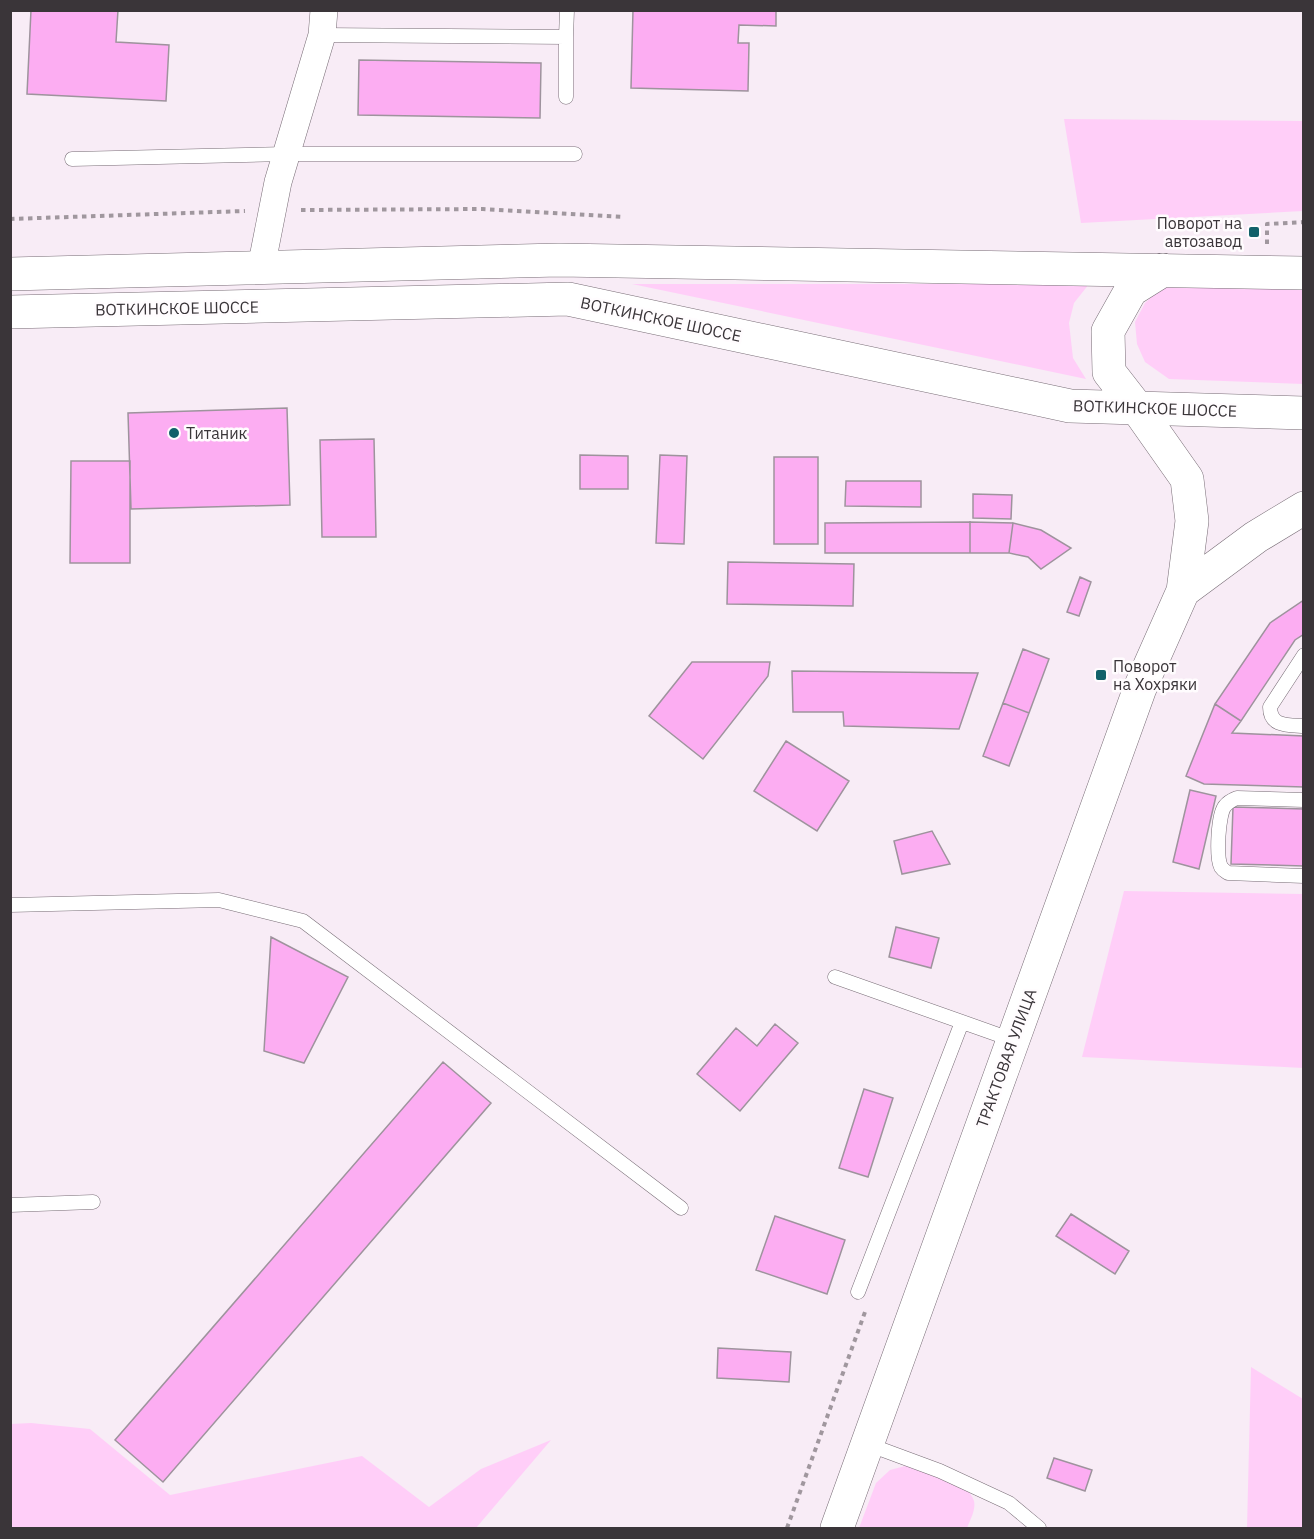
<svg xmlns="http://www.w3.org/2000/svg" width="1314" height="1539" viewBox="0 0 1314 1539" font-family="'IBM Plex Sans',sans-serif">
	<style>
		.green { fill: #ffcef8 }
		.building { fill: #fcadf2; stroke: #9e939d; stroke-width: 1.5 }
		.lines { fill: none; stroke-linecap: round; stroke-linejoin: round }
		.lane-casing { stroke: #786d76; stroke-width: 15 }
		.street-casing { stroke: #786d76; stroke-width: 28 }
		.secondary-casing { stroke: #786d76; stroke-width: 34 }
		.primary-casing { stroke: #786d76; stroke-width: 34 }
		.path { stroke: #a0979e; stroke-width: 4; stroke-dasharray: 4.5 4.5; stroke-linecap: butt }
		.lane { stroke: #fff; stroke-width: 14 }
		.street { stroke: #fff; stroke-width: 27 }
		.secondary { stroke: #fff; stroke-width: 33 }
		.primary { stroke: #fff; stroke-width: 33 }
		.poi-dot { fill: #12616a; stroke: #fffcfe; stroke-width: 2 }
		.labels { text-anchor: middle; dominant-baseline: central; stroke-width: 5; stroke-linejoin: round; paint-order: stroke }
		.poi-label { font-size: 16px; fill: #3a3539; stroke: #fffcfe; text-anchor: start }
		.street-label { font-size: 16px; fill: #3a3539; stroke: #fffcfe }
	</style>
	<rect width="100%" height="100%" fill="#f8ecf6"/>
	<!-- green -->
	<path class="green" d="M1064,119L1303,121V211L1081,223Z
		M1166,283L1303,286V384L1169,379L1145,362L1137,344L1135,322L1145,303Z
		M632,284H1089L1074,303L1069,323L1073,358L1086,379Z
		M1124,891L1303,894V1068L1082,1057Z
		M1251,1367L1303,1399V1528H1247Z
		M31,1423L90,1429L170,1495L362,1456L429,1507L481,1469L551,1440L476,1528H11V1424Z
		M909,1465C926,1472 969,1481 974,1501C976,1510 970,1520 967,1528H859L876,1483L890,1470Z"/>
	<!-- building -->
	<path class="building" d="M31,10H118L116,42L169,45L166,101L27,94Z
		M633,10H776V26L739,25L738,43H749L748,91L631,88Z
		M359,60L541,63L540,118L358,115Z
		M287,408L290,505L131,509L128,413Z
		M374,439L376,537H322L320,440Z
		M580,455L628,456V489H580Z
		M660,455L687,456L684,544L656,543Z
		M774,457H818V544H774Z
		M71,461H130V563H70Z
		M846,481H921V507L845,506Z
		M973,494L1012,495L1011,519L973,518Z
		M970,522L1013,523L1009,553H970Z
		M970,522V553H825V523Z
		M1013,523L1041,530L1071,548L1041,569L1028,557L1009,553Z
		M728,562L854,564L853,606L727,604Z
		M1080,577L1091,582L1079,616L1067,612Z
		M1304,600V634L1295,640L1241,721L1215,704L1270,623Z
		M1023,649L1049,659L1029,713L1003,703Z
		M692,662H770L768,676L703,759L649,716Z
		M792,671L978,673L959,729L844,726L843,712H793Z
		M1003,703L1029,713L1009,766L983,756Z
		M1215,704L1241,721L1232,733L1304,736V787L1204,784L1186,776Z
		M786,741L849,781L817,831L754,791Z
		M1190,790L1216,796L1199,869L1173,862Z
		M1233,807L1304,809V866L1231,864Z
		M932,831L950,864L902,874L894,841Z
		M896,927L939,938L931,968L889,957Z
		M271,937L348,977L304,1063L264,1051Z
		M775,1024L798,1043L740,1111L697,1074L736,1028L757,1046Z
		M443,1062L491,1103L163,1482L115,1440Z
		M864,1089L893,1098L868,1177L839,1168Z
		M1071,1214L1129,1251L1115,1274L1056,1236Z
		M775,1216L845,1240L827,1294L756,1270Z
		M718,1348L791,1352L789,1382L717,1378Z
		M1054,1458L1092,1470L1085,1491L1047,1478Z"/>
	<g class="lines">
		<!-- lane casing -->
		<g class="lane-casing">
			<path id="lane" d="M322,35L566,37L567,10
				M566,97V37
				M72,159L286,154H575
				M1304,655L1270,707C1270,727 1288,725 1304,726
				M1304,800L1237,798C1232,800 1228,802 1225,806C1218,814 1216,857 1221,867C1223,870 1225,871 1228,873L1304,876
				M10,905L219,900L303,921L681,1208
				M835,977L1013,1040
				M10,1205L93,1202
				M858,1292L962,1022
				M867,1444L940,1471L1009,1503L1039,1528"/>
		</g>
		<!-- street casing -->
		<g class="street-casing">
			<path id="street" d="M261,268L278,182L322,35L324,10"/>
		</g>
		<!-- secondary casing -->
		<g class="secondary-casing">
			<path id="secondary" d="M1183,591L1256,537L1304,508
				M837,1528L1140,688L1183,591L1192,521L1187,479L1137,408"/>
		</g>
		<!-- primary casing -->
		<g class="primary-casing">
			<path id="primary" d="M10,274L559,260L1304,273
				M10,312L568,299L1070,406L1304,413
				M1137,408L1109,372L1108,331L1131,290L1163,270"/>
		</g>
		<!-- path -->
		<path class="path" d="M301,210L483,209L624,217
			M10,219L245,211
			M1267,244V224L1304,222
			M787,1528L865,1312"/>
		<!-- lane -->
		<use href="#lane" class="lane"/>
		<!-- street -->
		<use href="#street" class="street"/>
		<!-- secondary -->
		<use href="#secondary" class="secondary"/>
		<!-- primary -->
		<use href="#primary" class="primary"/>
	</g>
	<!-- markers -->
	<g class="poi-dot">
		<rect x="1248" y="226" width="12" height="12" rx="3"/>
		<circle cx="174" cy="433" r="6"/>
		<rect x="1095" y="669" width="12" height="12" rx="3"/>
	</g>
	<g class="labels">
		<!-- poi labels -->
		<g class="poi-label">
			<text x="1242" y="223" text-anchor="end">Поворот на<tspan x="1242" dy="18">автозавод</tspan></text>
			<text x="186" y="433">Титаник</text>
			<text x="1113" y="666">Поворот<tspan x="1113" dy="18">на Хохряки</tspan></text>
		</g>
		<!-- street labels -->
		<g class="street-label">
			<text transform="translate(177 308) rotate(-1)">ВОТКИНСКОЕ ШОССЕ</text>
			<text transform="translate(661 319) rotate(12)">ВОТКИНСКОЕ ШОССЕ</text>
			<text transform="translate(1155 408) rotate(2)">ВОТКИНСКОЕ ШОССЕ</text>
			<text transform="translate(1006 1058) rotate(-70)">ТРАКТОВАЯ УЛИЦА</text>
		</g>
	</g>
	<!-- border -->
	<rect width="1314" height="1539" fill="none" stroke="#3a3539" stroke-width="24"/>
</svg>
